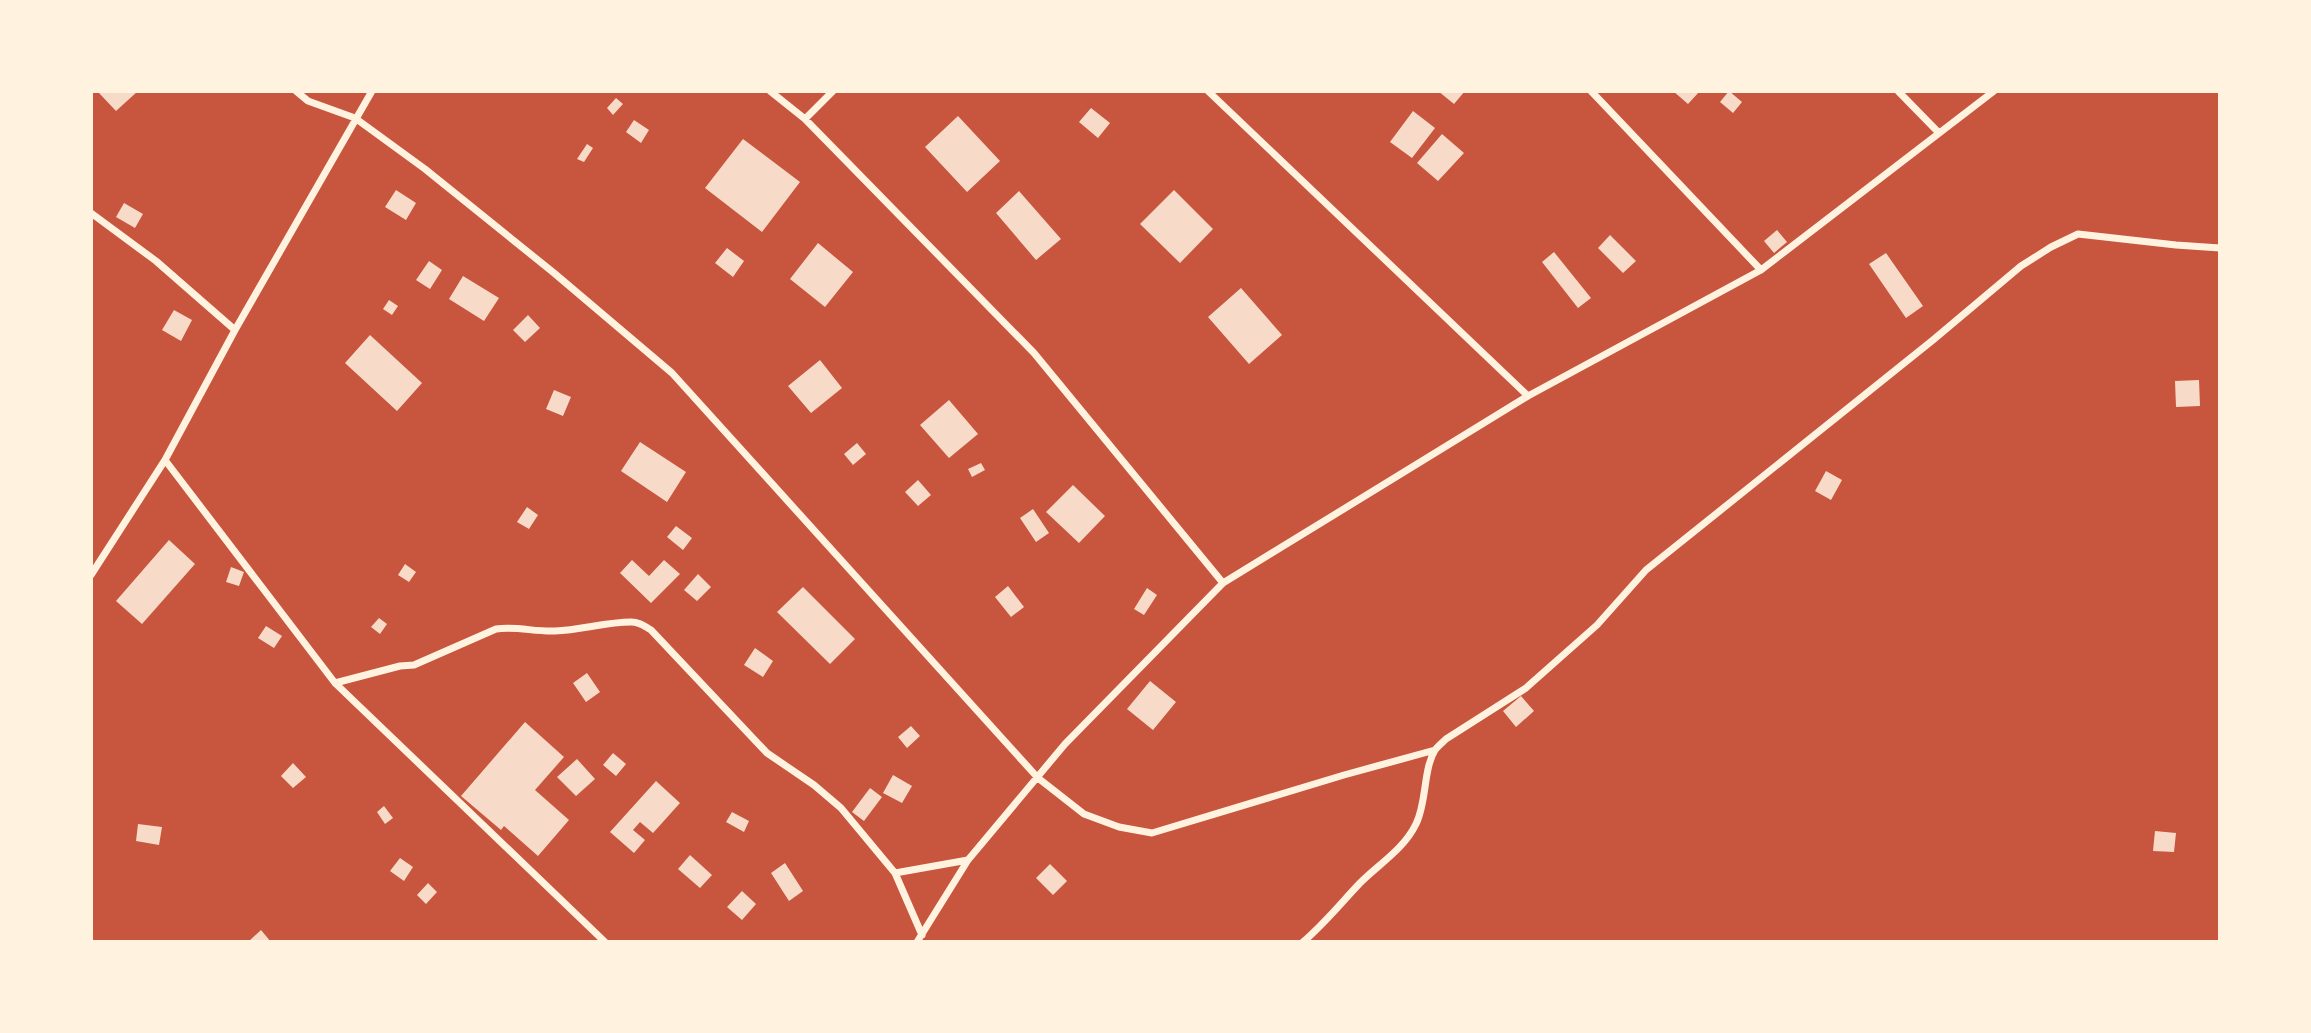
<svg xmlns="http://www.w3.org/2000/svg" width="2311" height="1033" viewBox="0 0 2311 1033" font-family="'Varela Round',sans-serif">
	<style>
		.building { fill: #f7dbc8 }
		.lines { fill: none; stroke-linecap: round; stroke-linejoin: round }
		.minor { stroke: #fff3e0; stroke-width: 7 }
	</style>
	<rect width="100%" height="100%" fill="#c8553d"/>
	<!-- building -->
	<path class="building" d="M101,91H138L116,111L99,93Z
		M1438,91H1465L1454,104Z
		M1673,91H1700L1688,104Z
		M1729,91L1742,102L1733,113L1720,102Z
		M616,98L623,104L613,115L607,108Z
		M1091,108L1110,123L1098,138L1079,122Z
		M1413,111L1435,128L1412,158L1390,142Z
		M958,116L1000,161L967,192L925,147Z
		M634,120L649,130L641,143L626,132Z
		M1442,134L1464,153L1438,181L1417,163Z
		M743,139L800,182L762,232L705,188Z
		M587,144L593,148L584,162L577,159Z
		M396,190L416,203L406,220L385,207Z
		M1174,190L1213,229L1180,263L1140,224Z
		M1019,191L1061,239L1036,260L996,213Z
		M124,203L143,214L135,228L116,217Z
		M1777,230L1787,242L1774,253L1764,241Z
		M1610,235L1636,261L1623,273L1598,248Z
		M818,243L853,272L825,307L790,279Z
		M727,248L744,261L733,277L715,263Z
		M1554,252L1591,298L1578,308L1542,262Z
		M1886,253L1923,306L1906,318L1869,264Z
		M429,261L442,270L430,289L416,280Z
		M463,276L499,298L484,321L449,299Z
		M1241,288L1282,335L1249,364L1208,317Z
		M389,300L398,306L392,315L383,309Z
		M174,310L192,320L181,341L162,330Z
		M528,315L540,328L525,342L513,330Z
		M370,335L422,383L397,411L345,363Z
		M820,360L842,388L811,413L788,386Z
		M2199,380L2200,406L2176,407L2175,381Z
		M554,390L571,397L563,416L546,409Z
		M949,400L978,434L949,458L920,425Z
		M640,442L686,472L667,502L621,471Z
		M857,443L866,454L853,465L844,454Z
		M981,463L985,470L972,477L968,469Z
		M1826,471L1842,480L1831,500L1815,491Z
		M918,480L931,495L918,506L905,492Z
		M1073,485L1105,516L1079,543L1046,512Z
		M527,507L538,515L529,529L517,522Z
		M1033,509L1049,533L1036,542L1020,518Z
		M676,526L692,538L683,550L667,537Z
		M169,540L195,564L142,624L116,601Z
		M632,560L649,576L664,560L680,574L651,603L620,573Z
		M405,564L416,572L409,582L398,575Z
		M231,567L244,572L239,586L226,582Z
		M698,574L711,587L697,601L684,590Z
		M1008,586L1024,607L1011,617L995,597Z
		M803,587L855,639L830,664L777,612Z
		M1147,588L1157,595L1144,615L1134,609Z
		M379,618L387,624L380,634L371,627Z
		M266,626L282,636L274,648L258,638Z
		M755,648L773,661L763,677L744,665Z
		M587,673L600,692L586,702L573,683Z
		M1150,681L1176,702L1153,730L1127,709Z
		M1521,696L1534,711L1516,727L1503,711Z
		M525,722L564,757L535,790L569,820L538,856L504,826L501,830L461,796Z
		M911,726L920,736L907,748L898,737Z
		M613,753L626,764L616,776L603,765Z
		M577,759L595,779L576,796L557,777Z
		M293,763L306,777L293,788L281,776Z
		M893,775L912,786L902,803L883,793Z
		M656,781L680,803L653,833L640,822L633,830L645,840L634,853L610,832Z
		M870,788L882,797L864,821L852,812Z
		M384,806L393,818L385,824L377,812Z
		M732,812L749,821L744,832L726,822Z
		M138,824L162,827L159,845L136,841Z
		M2155,831L2176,833L2174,852L2153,851Z
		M690,855L712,875L700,888L678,869Z
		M400,858L413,867L404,881L390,871Z
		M785,863L803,891L789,901L771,873Z
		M1050,864L1067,881L1053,895L1036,878Z
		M428,883L437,892L426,904L417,895Z
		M742,891L756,904L742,920L727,907Z
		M261,930L271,942H248Z"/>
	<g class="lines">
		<!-- minor -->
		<path class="minor" d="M296,91L308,101L355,118L425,169L554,273L672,373L1038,778L1084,814L1119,827L1152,833L1344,775L1435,750
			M770,91L805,119L1034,353L1223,583
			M1208,91L1528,396
			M1591,91L1761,270
			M1898,91L1939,133
			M805,119L833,91
			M91,213L156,261L235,330
			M165,460L335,683L605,942
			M91,575L165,460L235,330L372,91
			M335,683L400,666L414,665L496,629C516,626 535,632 555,631C581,630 606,622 631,622C640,622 644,626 651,630L767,753L814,785L841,808L895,873L922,935
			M895,873L968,860
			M917,942L968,860L1065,744L1223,583L1528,396L1761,270L1994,91
			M1303,942C1324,924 1341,903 1360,883C1379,864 1404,849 1416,824C1427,802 1423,770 1435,750C1438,746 1443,742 1446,739L1526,688L1597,625L1646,570L1933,340L2021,266L2051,247L2078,234L2176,245L2220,248"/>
	</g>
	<!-- border -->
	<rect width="2311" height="1033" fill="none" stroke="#fff3e0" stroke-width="186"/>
</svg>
